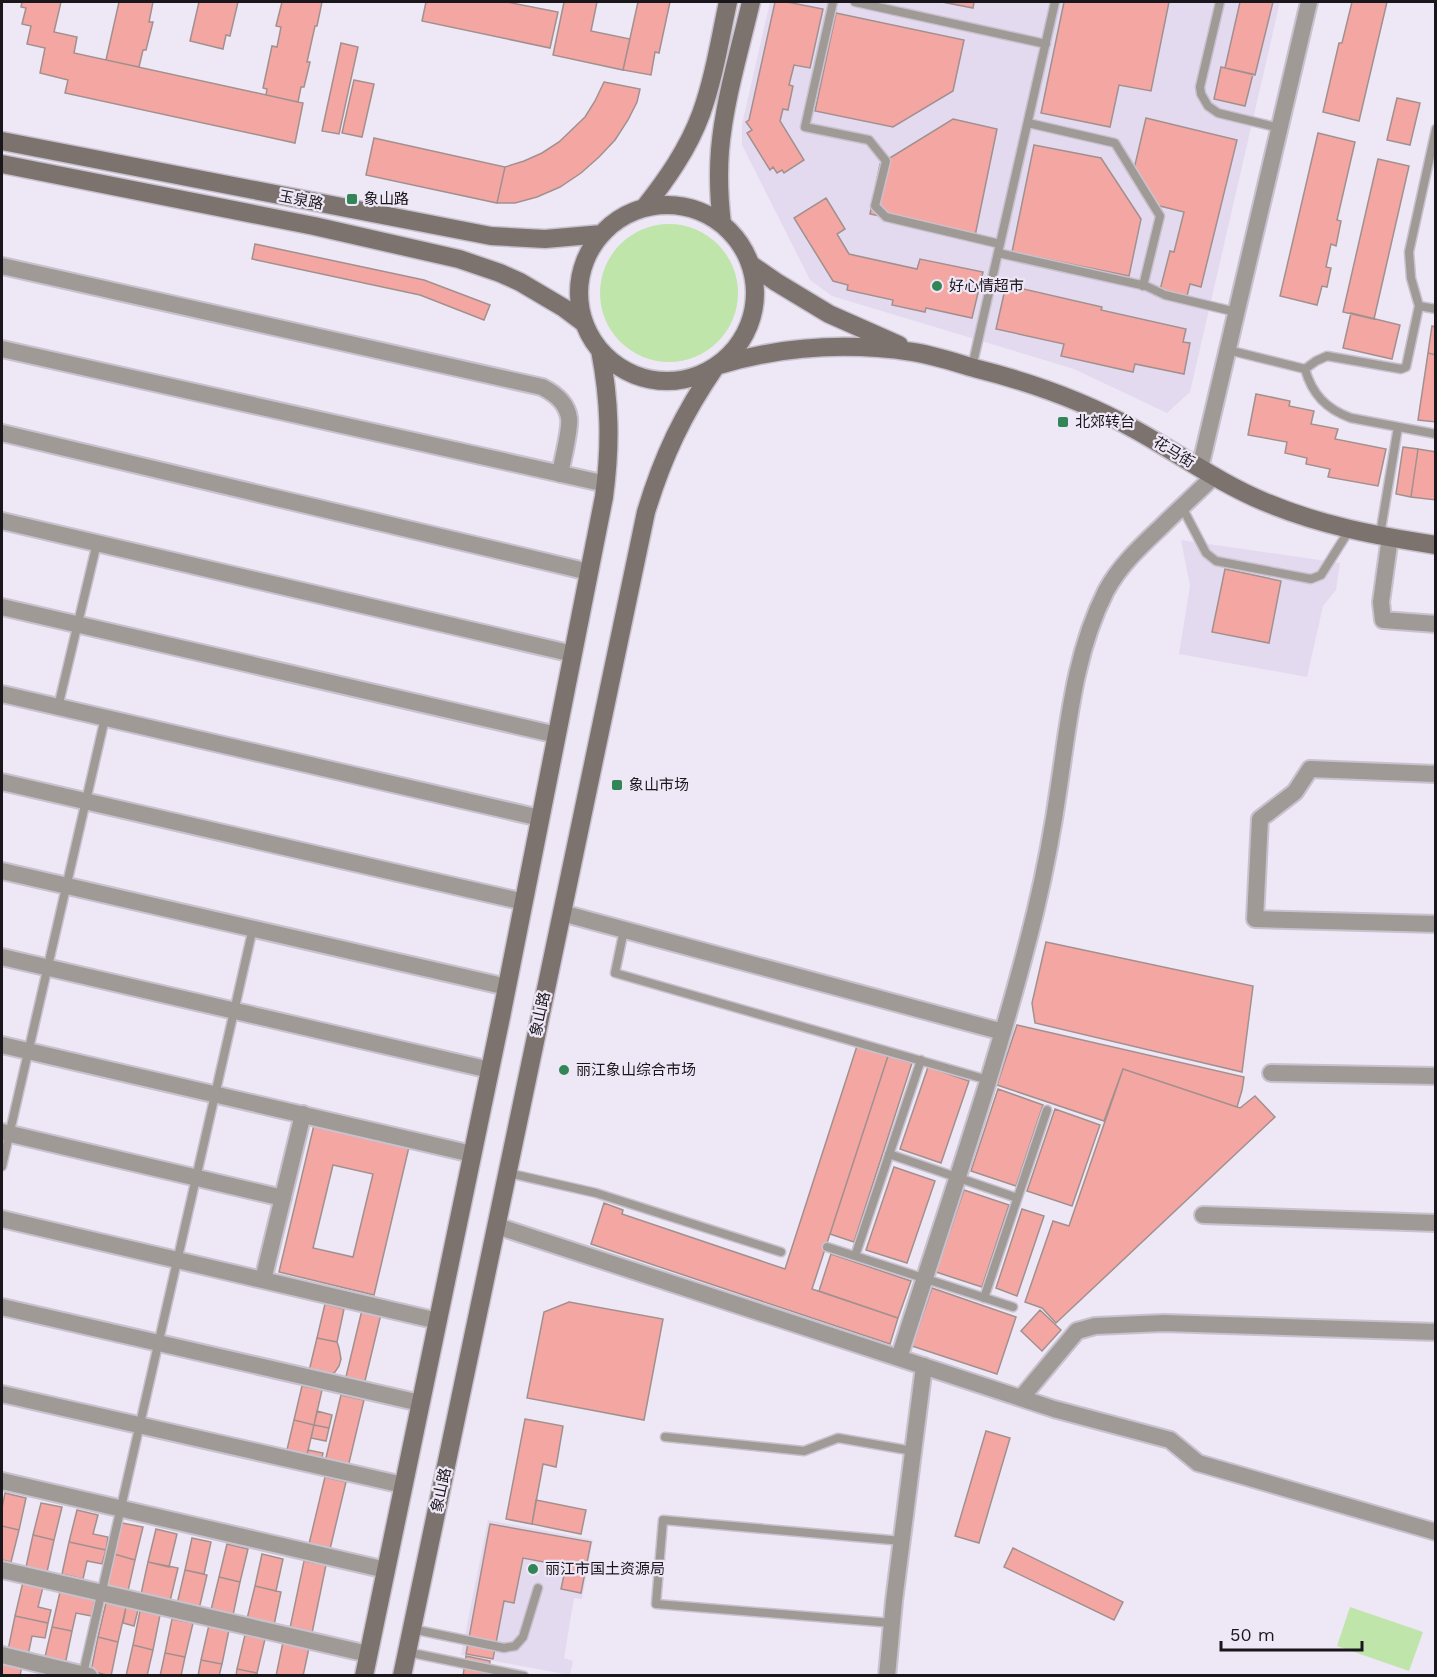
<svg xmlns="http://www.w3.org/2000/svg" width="1437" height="1677" viewBox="0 0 1437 1677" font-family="'Work Sans','Noto Sans SC',sans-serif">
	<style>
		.built { fill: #e4daf0 }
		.green { fill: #bfe5ab }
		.building { fill: #f4a7a2; stroke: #a2908f; stroke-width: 1.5; fill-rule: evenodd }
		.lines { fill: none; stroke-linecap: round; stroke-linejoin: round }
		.lane-casing { stroke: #c8c2cf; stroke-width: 11 }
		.street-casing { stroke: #c8c2cf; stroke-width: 20 }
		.secondary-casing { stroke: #c8c2cf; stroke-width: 21 }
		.lane { stroke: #a09a96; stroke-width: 8 }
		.street { stroke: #a09a96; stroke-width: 16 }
		.secondary { stroke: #7d736e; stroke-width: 18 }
		.poi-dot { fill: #328556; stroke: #eee7f6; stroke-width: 2 }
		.labels { text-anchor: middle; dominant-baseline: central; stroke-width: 4.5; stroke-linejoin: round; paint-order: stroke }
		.poi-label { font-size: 15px; fill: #1a171c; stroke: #eee7f6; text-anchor: start }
		.street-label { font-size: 15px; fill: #1a171c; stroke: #eee7f6 }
	</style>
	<rect width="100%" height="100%" fill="#eee7f6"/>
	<!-- built -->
	<path class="built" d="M770,2H1280L1190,392L1167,413L1074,369L832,296L810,280L742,145V124Z
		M1181,540L1340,563L1336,590L1323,606L1307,677L1179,654L1190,586Z
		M488,1520L593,1540L582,1599L574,1598L564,1658L573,1661L570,1675L461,1655Z"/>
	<!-- green -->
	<path class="green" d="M600 293a69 69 0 1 1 138 0a69 69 0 1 1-138 0Z
		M1350,1607L1423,1632L1409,1671L1337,1646Z"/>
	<!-- building -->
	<path class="building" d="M22,2H61L54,32L77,37L74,53L303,103L295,143L65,93L68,80L40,73L45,48L27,44L31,26L22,24L26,8L21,7Z
		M119,2H153L149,22H153L146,50H143L139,67L106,60Z
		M199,2H238L230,36L226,35L223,49L190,41Z
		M282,2H322L317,26H315L307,62H310L304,87H301L298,102L266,95L267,89L263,88L272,46L277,47L281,27L276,26Z
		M426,2H507L558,12L550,48L422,21Z
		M564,2H597L591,31L630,39L623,70L553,55Z
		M638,2H670L659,53L655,52L651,75L623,70Z
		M775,2H787L823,9L810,68L794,65L789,85L793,86L788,110L783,109L780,121L804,160L784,173L782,170L777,173L773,167L770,170L747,133L752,130L746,122L749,120Z
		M942,2H974L973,8Z
		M1064,2H1169L1151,91L1119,85L1110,127L1041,113Z
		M1240,2H1273L1255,75L1225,68Z
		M1352,2H1387L1359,121L1323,112L1339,43H1342Z
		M836,13L964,40L953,91L893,127L815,111Z
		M341,43L358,47L339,134L322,131Z
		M1221,67L1253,74L1245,106L1214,99Z
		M354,80L374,84L362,137L342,133Z
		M604,82L640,89L637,102L628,120L615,140L599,157L581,173L560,187L537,197L515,203H497L505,167L524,161L542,153L559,142L585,117L595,101Z
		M1397,98L1420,103L1410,145L1387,140Z
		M1146,118L1237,140L1201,287L1190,284L1187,296L1160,290L1170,251L1174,252L1184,212L1156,205L1134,169Z
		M953,119L997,129L975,236L870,214L880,164Z
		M1318,133L1355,142L1337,220L1341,221L1336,246L1331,244L1326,267L1331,268L1327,287L1322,286L1317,305L1280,296Z
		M374,138L505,167L497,203L366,175Z
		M1034,145L1101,158L1141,219L1129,276L1012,252Z
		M1378,159L1409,166L1374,319L1343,312Z
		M826,198L845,229L837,234L849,254L917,269L920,259L983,272L972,318L926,308L925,312L892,305L893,300L847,290L848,285L833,281L794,218Z
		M255,244L424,280L490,305L484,320L420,295L252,259Z
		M1006,285L1102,307L1101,310L1186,329L1183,342L1190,343L1184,374L1135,364L1133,372L1061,356L1064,344L996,329Z
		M1351,313L1400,325L1392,359L1343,348Z
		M1432,326L1436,327V355L1428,353Z
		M1428,353L1436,355V422L1418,420Z
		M1256,394L1290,401L1289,406L1314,411L1311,424L1338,429L1335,439L1386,449L1378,486L1328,477L1330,469L1306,464L1307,458L1285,453L1287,442L1248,435Z
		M1403,447L1418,449L1411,497L1396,494Z
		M1418,449L1436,452V500L1411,497Z
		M1225,569L1281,581L1269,643L1212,632Z
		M1046,942L1253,986L1242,1072L1035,1023L1032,1003Z
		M1017,1025L1244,1077L1242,1090L1237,1107L1123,1069L1104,1121L997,1085Z
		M857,1046L888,1056L812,1289L898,1318L890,1344L591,1244L604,1203L623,1210L622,1214L785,1269Z
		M888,1056L912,1063L854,1242L830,1234Z
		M928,1067L969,1081L941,1163L900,1149Z
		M1123,1069L1240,1108L1255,1096L1275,1117L1056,1323L1042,1308L1025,1302L1053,1221L1069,1226Z
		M998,1089L1043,1105L1016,1186L971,1171Z
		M1055,1109L1100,1125L1072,1206L1027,1191Z
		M314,1125L409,1147L374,1295L279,1272ZM333,1165L373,1174L353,1257L313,1248Z
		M894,1167L935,1181L907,1263L866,1250Z
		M964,1190L1009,1205L982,1287L936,1272Z
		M1022,1209L1044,1216L1017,1296L996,1288Z
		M831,1254L911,1281L898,1318L819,1291Z
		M932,1288L1016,1317L997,1374L912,1346Z
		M569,1302L663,1319L644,1420L527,1398L544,1312Z
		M325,1304L344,1309L337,1342L317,1338Z
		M362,1310L381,1314L364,1385L345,1381Z
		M1040,1310L1061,1330L1042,1351L1021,1331Z
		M317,1338L337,1342L339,1348L341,1359L339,1366L335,1372L329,1376L309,1371Z
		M302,1386L322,1390L314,1425L294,1420Z
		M341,1395L364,1400L348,1467L325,1462Z
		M317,1411L332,1415L329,1428L314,1425Z
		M525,1419L563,1426L556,1467L543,1464L532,1524L506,1519Z
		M294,1420L314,1425L306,1459L286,1454Z
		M314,1425L329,1428L326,1441L311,1438Z
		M986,1431L1010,1438L979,1543L955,1536Z
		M308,1450L323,1453L321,1462L306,1459Z
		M325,1477L346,1482L330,1549L309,1544Z
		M5,1493L26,1498L19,1530L2,1526V1508Z
		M536,1500L586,1510L581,1534L532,1524Z
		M41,1503L62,1507L54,1540L33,1535Z
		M77,1510L98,1515L93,1534L108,1537L106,1550L69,1542Z
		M122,1523L143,1527L135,1560L114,1554Z
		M490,1524L591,1542L581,1593L561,1589L566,1566L523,1558L514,1603L504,1601L493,1659L466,1654Z
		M2,1526L19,1530L11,1562L2,1560Z
		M156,1529L177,1534L169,1567L148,1562Z
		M33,1535L54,1540L47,1572L26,1567Z
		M192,1538L211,1542L204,1574L185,1570Z
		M69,1542L106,1550L102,1564L87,1561L83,1579L62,1574Z
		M227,1544L248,1549L240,1582L219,1577Z
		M1013,1548L1123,1602L1114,1620L1004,1567Z
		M114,1554L135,1560L128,1591L107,1587Z
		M262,1554L283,1559L276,1591L255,1586Z
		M304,1561L326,1565L312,1633L290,1628Z
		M148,1562L178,1568L170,1601L141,1594Z
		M185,1570L207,1575L199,1609L177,1604Z
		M219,1577L240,1582L233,1615L211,1610Z
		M23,1582L43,1587L38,1607L51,1610L48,1623L15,1616Z
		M255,1586L281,1592L274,1625L247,1619Z
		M60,1592L95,1600L92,1616L76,1613L72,1631L52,1627Z
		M106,1603L126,1607L118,1642L98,1637Z
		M126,1607L138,1610L134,1626L123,1623Z
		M140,1611L160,1615L153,1650L133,1645Z
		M15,1616L48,1623L45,1638L32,1636L28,1655L8,1650Z
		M172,1619L193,1623L185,1657L165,1653Z
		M209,1625L229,1630L222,1664L201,1660Z
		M52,1627L72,1631L65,1665L44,1661Z
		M245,1635L265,1639L257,1673L237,1669Z
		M98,1637L118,1642L111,1676L91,1671Z
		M283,1642L309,1648L303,1676H276Z
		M133,1645L153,1650L147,1676H126Z
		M165,1653L185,1657L181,1676H160Z
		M466,1656L490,1661L488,1676H463Z
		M2,1660L22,1665L20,1676H2Z
		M201,1660L222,1664L219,1676H198Z
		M237,1669L257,1673V1676H236Z"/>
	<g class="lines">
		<!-- lane casing -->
		<g class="lane-casing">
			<path id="lane" d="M833,2L805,127L869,140L886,161L875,206L886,217L1000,244
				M855,2L1046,44
				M1220,2L1200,87L1201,94L1208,106L1218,113L1280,128
				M1028,123L1115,143L1160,216L1143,286
				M998,253L1146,286L1165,295L1236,312
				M1419,306L1436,309
				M1228,350L1305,369C1312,394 1326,409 1351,418L1436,434
				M972,367L1055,2
				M1305,369L1316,361L1327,356L1401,369L1406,367L1419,306L1411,278L1409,252L1436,129
				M1182,507L1206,553L1216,561L1311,579L1321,575L1350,529
				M1380,535L1398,427
				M58,707L97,543
				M624,930L615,973L988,1080
				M889,1154L1017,1198
				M2,1166L105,718
				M508,1173L596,1193L781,1252
				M827,1247L1013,1307
				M855,1256L921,1060
				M984,1298L1047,1110
				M665,1437L804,1451L838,1438L913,1451
				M892,1623L656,1604L663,1520L902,1541
				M412,1629L504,1648L515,1646L523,1637L538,1588
				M407,1652L524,1676
				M83,1674L253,928"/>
		</g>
		<!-- street casing -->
		<g class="street-casing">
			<path id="street" d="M2,266L542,387C554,393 567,403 569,418C571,428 562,462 560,474
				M2,349L606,484
				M2,433L589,572
				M1200,468L1309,2
				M2,521L573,654
				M1390,537L1381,602L1383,620L1436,624
				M2,607L557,735
				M2,694L540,818
				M1436,774L1310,769L1295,792L1260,819L1255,919L1436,924
				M2,782L524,902
				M2,871L507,987
				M562,913L1003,1032
				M2,957L490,1070
				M2,1045L472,1154
				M1271,1073L1436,1076
				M2,1132L283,1198
				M1203,1215L1436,1223
				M2,1219L438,1321
				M497,1226L1054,1409L1170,1440L1198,1463L1436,1532
				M263,1280L303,1114
				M2,1307L420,1403
				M899,1358C946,1210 998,1064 1035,913C1045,871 1053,829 1059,786C1069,719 1075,652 1106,591C1120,565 1141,546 1162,526C1179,509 1197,493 1214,476
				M2,1394L403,1485
				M1021,1398L1077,1331L1095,1326L1164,1323L1436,1332
				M2,1481L386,1570
				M2,1570L368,1654
				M2,1655L89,1676
				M887,1676L894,1601L924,1366"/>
		</g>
		<!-- secondary casing -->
		<g class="secondary-casing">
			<path id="secondary" d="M2,141L491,236L545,239L602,234
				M2,164L314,226L459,259L500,273L520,282L564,308L584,323
				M579 293a88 88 0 1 1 176 0a88 88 0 1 1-176 0Z
				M644,208C667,179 688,149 701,114C714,78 720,39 728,2
				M722,224C719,199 718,175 720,150C724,102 740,49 751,2
				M750,264L776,282L829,314L899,345
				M716,366C781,346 845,342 913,352C933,355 954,362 974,368C1030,382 1084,401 1134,429C1178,453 1219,483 1265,502C1319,525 1377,536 1436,545
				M364,1676L501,1017L604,497C611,445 610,401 600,350
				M402,1676L646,512C663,456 683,414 716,366"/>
		</g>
		<!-- lane -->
		<use href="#lane" class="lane"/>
		<!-- street -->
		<use href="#street" class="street"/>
		<!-- secondary -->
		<use href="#secondary" class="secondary"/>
	</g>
	<!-- markers -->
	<g class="poi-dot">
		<rect x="346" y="193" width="12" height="12" rx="3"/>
		<circle cx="937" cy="286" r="6"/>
		<rect x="1057" y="416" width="12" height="12" rx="3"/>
		<rect x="611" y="779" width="12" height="12" rx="3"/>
		<circle cx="564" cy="1070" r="6"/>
		<circle cx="533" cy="1569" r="6"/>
	</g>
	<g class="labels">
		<!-- poi labels -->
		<g class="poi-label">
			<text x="364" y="199">象山路</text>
			<text x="949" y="286">好心情超市</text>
			<text x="1075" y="422">北郊转台</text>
			<text x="629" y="785">象山市场</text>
			<text x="576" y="1070">丽江象山综合市场</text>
			<text x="545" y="1569">丽江市国土资源局</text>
		</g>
		<!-- street labels -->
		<g class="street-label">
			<text transform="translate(301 200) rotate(11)">玉泉路</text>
			<text transform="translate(1174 452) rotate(31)">花马街</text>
			<text transform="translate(540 1014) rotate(-78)">象山路</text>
			<text transform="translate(441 1490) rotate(-78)">象山路</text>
		</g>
	</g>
	<!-- border -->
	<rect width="1437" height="1677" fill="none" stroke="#1a171c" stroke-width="6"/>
	<!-- scale -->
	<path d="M1221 1641v9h141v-9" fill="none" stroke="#1a171c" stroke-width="3"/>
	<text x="1230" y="1641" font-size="18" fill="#1a171c" stroke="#eee7f6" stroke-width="4.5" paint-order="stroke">50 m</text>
</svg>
